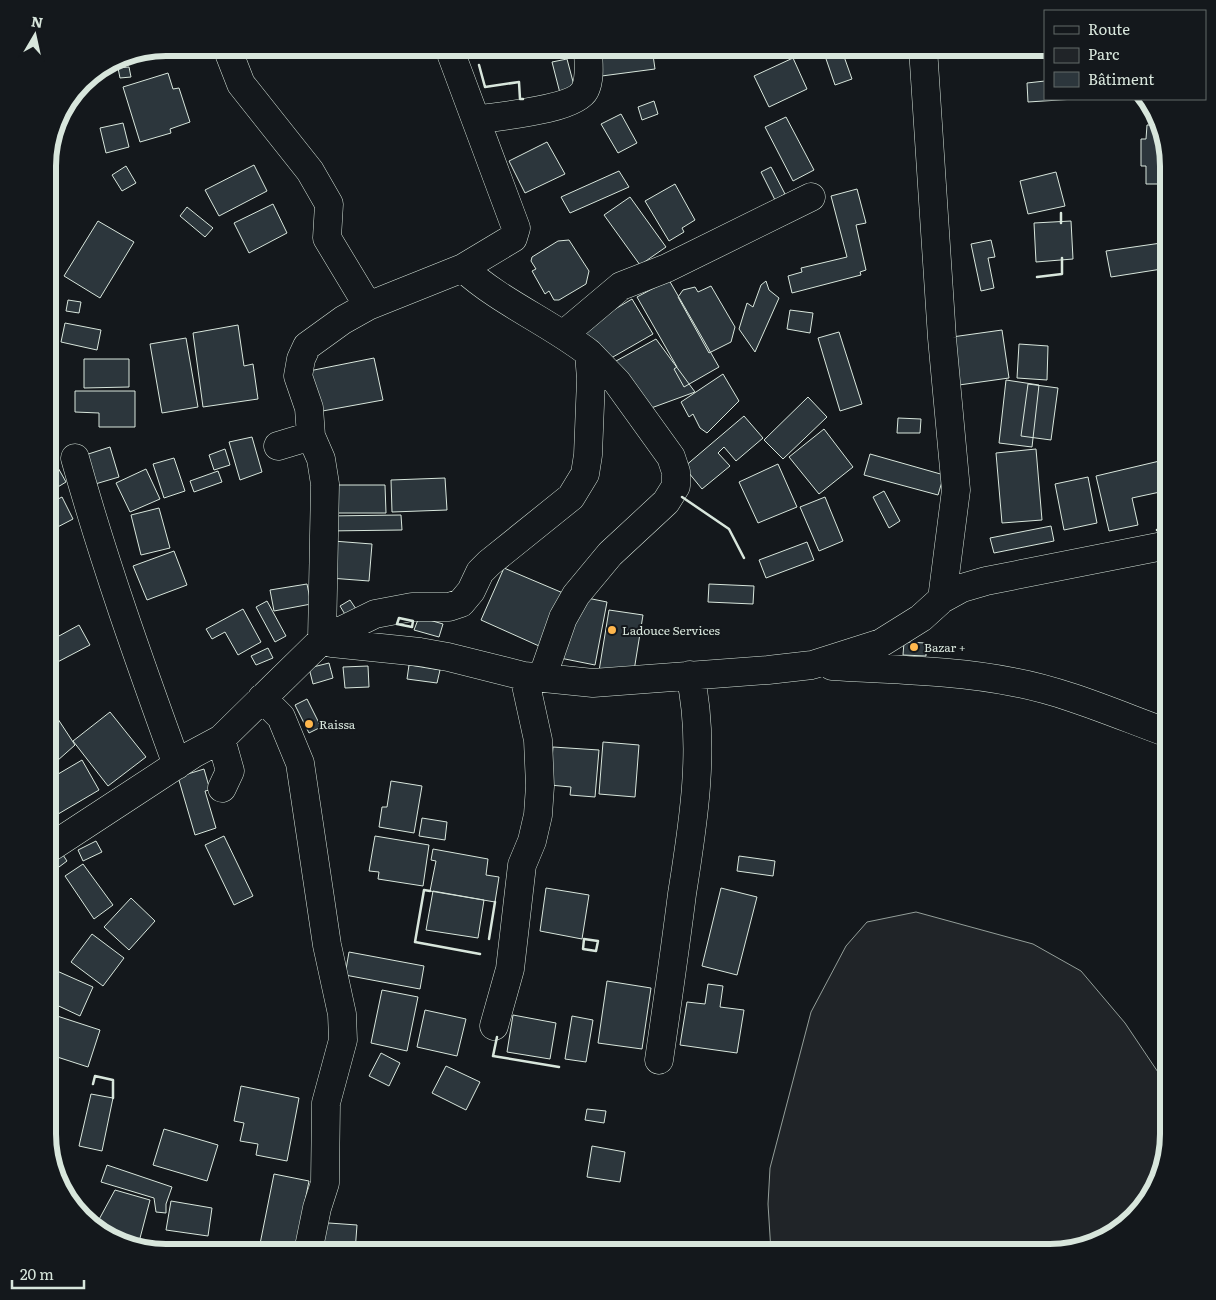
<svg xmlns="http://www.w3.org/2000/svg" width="1216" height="1300" viewBox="0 0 1216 1300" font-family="Literata,serif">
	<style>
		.green { fill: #202428; stroke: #939e99 }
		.building { fill: #2c363c; stroke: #d8e6dc }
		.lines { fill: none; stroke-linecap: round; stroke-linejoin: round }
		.minor-casing { stroke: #d8e6dc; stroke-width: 29 }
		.minor { stroke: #14181c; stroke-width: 28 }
		.wall { stroke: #d8e6dc; stroke-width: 2.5 }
		.poi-dot { fill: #ffb74d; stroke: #14181c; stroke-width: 2 }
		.labels { text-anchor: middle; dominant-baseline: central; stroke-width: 4; stroke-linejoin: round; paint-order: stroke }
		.poi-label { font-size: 12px; fill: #d8e6dc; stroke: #14181c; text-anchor: start }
		.rim { fill: none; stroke: #d8e6dc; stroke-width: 6 }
	</style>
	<rect width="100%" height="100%" fill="#14181c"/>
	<!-- green -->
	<path class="green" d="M916,912L1033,944L1081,971L1125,1023L1168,1087V1134L1156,1186L1122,1228L1088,1246L1050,1252H771L768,1204L770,1168L811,1012L846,946L867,922Z"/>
	<!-- building -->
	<path class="building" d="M590,48H652L655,69L594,77Z
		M749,48H780L778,56Z
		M841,48L852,79L835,85L824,53Z
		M793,58L807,89L769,107L754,76Z
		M567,59L576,93L561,97L552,62Z
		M129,67L131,77L120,78L118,68Z
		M168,73L173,89L179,88L190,122L170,129L171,133L140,142L123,87Z
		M1045,81V99H1075L1028,102L1027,83Z
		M1142,99H1146L1153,110H1142Z
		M654,101L658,114L642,120L638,107Z
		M621,114L637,143L618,153L601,124Z
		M786,117L814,170L793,181L765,127Z
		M123,123L129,147L106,153L100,128Z
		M1147,125H1160L1162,128L1168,166V184H1146V166H1141V139H1146Z
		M547,142L565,174L525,193L509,161Z
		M254,165L267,191L219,216L205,190Z
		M126,166L136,183L122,191L112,175Z
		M771,167L785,194L775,200L761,172Z
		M619,171L629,187L570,213L561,197Z
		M1056,172L1065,206L1028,214L1020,181Z
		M675,184L695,220L682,228L684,232L669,241L645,201Z
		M857,189L866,223L856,225L866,270L860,272L861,275L792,293L788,276L802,272L801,268L847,257L831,196Z
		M630,197L666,247L640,265L604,215Z
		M273,204L287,233L249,253L234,223Z
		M187,207L213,228L205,237L180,216Z
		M98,221L134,242L100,298L64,276Z
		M1071,221L1073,259L1036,262L1034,223Z
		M569,240L589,271L586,284L559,300H554L549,291L545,294L532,271L536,269L531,261L532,257L558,241Z
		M991,240L995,257L988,258L994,288L981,291L971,244Z
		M1168,242V268L1111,277L1106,251Z
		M669,280L719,367L684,387L674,369L677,367L637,297Z
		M766,281L769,290L779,298L755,352L739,329L747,303L753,307L761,285Z
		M711,286L735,327L731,342L709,353L678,297L683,290L695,287L698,292Z
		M632,299L653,334L599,365L578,331Z
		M68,300L81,302L79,313L66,311Z
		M790,310L813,313L810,333L787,329Z
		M65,323L101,330L97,350L61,342Z
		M238,325L244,366L253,364L258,399L203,407L193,333Z
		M1002,330L1009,378L959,385L952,337Z
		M839,332L862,404L840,411L818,338Z
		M186,338L198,407L162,413L150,344Z
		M656,339L695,392L643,411L616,361Z
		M1019,344L1048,346L1047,380L1017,378Z
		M374,358L383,400L317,412L309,371Z
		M84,359H129V387L84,388Z
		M723,374L739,401L707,433L700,428L693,414L689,417L681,402Z
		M1006,380L1039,385L1032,447L999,443Z
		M1028,384L1058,388L1051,440L1021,436Z
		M75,391H135V427H99V413L75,412Z
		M808,397L827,417L783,459L764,440Z
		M744,416L763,438L736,461L724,447L718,453L730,466L702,489L684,467Z
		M898,418L921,419L920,433H897Z
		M824,429L853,467L819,494L789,457Z
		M252,437L262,472L240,480L229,442Z
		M110,447L119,477L85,487L76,458Z
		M225,449L230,465L214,470L209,455Z
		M1036,449L1042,520L1002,523L996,453Z
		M870,454L944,475L938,495L864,475Z
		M52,457L66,482L48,493V460Z
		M174,458L185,491L164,498L153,464Z
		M1168,459V518L1166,519L1160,492L1132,498L1138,525L1109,531L1096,476Z
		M778,464L797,507L758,523L739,482Z
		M146,469L160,499L130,512L116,483Z
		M218,471L222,482L194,492L190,481Z
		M1088,477L1097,523L1064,530L1055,484Z
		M445,478L447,510L392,512L391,480Z
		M335,485H385L386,513H335Z
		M884,491L900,521L889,528L873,497Z
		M62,497L73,519L48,532V504Z
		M825,497L843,541L819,551L800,507Z
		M159,508L170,548L141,555L131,515Z
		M401,515L402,530L326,531V516Z
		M1051,526L1054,541L994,553L990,538Z
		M333,541L372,544L369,581L330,578Z
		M807,542L814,560L766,578L759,560Z
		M174,551L187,585L147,600L133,566Z
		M504,568L563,593L539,646L481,620Z
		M307,584L311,604L274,611L270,590Z
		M709,584L754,586L753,604L708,602Z
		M572,595L607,602L595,665L560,658Z
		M350,600L356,609L346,616L340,606Z
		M267,601L286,636L275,642L256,607Z
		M243,609L261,642L238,655L225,632L212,639L206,629Z
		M609,610L643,615L633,677L599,671Z
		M419,617L443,624L439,637L414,630Z
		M79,625L90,645L48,667V642Z
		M904,642L926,643V656L903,655Z
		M268,648L273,658L256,665L251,656Z
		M329,663L333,678L313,684L309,668Z
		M409,665L440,670L437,683L407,679Z
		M368,666L369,687L345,688L343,667Z
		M307,699L321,727L309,733L295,705Z
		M110,712L146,757L108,786L73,741Z
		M54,713L75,745L48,769V719Z
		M603,742L639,745L635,797L599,794Z
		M553,747L599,750L595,797L570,795L571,787L550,785Z
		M82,760L99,790L48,820V780Z
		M204,769L210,790L205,791L216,828L195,835L178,777Z
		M391,781L422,786L414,833L379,827L382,807H387Z
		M422,818L447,822L445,840L419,836Z
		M224,836L253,896L234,905L205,845Z
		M375,836L429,845L423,886L378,879L379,872L369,871Z
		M96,841L102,852L83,861L78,850Z
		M433,849L488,859L486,875L499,877L495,902L430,891L436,861L431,860Z
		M63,855L67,861L55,870L51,863Z
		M739,856L775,861L773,876L737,871Z
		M83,864L113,905L94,919L65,876Z
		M546,888L589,895L582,939L540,931Z
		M721,888L757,897L737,975L702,966Z
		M433,891L484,900L478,938L426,930Z
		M131,898L155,921L129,950L104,927Z
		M92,934L124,958L103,986L71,962Z
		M349,952L424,966L420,989L345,975Z
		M48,967L93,987L80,1016L48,1001Z
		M607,981L651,988L642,1049L598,1043Z
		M708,984L723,986L720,1007L744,1010L737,1053L680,1045L687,1002L705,1004Z
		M382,990L418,997L407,1051L371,1043Z
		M425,1010L466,1019L457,1056L417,1047Z
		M48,1013L100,1030L88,1067L48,1054Z
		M513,1015L556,1023L550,1059L507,1052Z
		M572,1016L593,1020L586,1062L565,1059Z
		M381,1053L400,1063L389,1086L369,1076Z
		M446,1066L480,1082L466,1110L432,1093Z
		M241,1086L299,1098L287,1161L256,1155L258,1144L240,1141L244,1123L234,1121Z
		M91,1094L113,1098L102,1151L79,1146Z
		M587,1109L606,1111L604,1123L585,1120Z
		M164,1129L218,1145L207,1181L153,1165Z
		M592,1146L625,1152L620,1182L587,1177Z
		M107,1165L172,1187L166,1204V1213L156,1212L154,1198L101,1182Z
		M274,1174L309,1181L301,1221L303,1252L260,1244Z
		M115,1190L150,1200L139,1242L116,1236L96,1225Z
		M171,1201L212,1208L208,1236L166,1230Z
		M315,1222L357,1225L355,1252L313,1251Z"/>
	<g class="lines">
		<!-- minor casing -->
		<g class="minor-casing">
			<path id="minor" d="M227,48L241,84L310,171L329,204L327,238L368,306
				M449,48L516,228L513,238L463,268
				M923,48L942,338L956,490L942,599
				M476,120C498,116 575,110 585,90C591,78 588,60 588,48
				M463,268C500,302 549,322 589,353L591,379L588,455L585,474L571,497L489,563L480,572L471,591L461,603L449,607H412L375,614L322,640L325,484L321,459L311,436L309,408L298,376L301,359L307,346L343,320L368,306Z
				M564,334L621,286L667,268L811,197
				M278,446L311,436
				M75,458C104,562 140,663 177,765
				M832,666C892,670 954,670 1013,682C1067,692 1118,715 1168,733
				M542,678L563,618L576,595L610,554L666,502L676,486V472L671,457L617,382L589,353
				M262,698L281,717L300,763L327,945L342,1014L343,1040L326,1103L325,1183L317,1208L308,1252
				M221,739L230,771L222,788
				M48,849L193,754L221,739L322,640L332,643L420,652L448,657L524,676L593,683L768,670L812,665L881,643L921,618L942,599L962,588L986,581L1168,545
				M494,1026L510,969L522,865L532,841L538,815L540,786L538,740L524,676
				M659,1060C667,1005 675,950 682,894C693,825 706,745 690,675"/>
		</g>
		<!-- minor -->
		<use href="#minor" class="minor"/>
		<!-- wall -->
		<path class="wall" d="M479,65L485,87L519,82L520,99H523
			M1061,213V223
			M1037,277L1062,274V258
			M682,497L729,529L744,558
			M1157,530L1168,527
			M399,618L413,621L412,627L397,624Z
			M430,891L424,890L415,942L480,954
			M489,939L495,902
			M584,939L598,941L596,951L583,949Z
			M497,1037L493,1056L559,1067
			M93,1084L95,1076L113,1080V1098"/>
	</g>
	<!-- markers -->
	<g class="poi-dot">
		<circle cx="612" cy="630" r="5"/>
		<circle cx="914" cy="647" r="5"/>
		<circle cx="309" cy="724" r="5"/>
	</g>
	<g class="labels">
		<!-- poi labels -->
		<g class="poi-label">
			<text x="622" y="630">Ladouce Services</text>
			<text x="924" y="647">Bazar +</text>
			<text x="319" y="724">Raissa</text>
		</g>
	</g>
	<!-- crop -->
	<path d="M0 0H1216V1300H0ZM166 56H1050A110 110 0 0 1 1160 166V1134A110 110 0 0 1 1050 1244H166A110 110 0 0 1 56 1134V166A110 110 0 0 1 166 56Z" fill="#14181c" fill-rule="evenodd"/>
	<path class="rim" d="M166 56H1050A110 110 0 0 1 1160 166V1134A110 110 0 0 1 1050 1244H166A110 110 0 0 1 56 1134V166A110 110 0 0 1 166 56Z"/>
	<!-- legend -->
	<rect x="1044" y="10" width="162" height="90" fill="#14181c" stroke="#626a69"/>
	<rect x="1054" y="26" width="25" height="8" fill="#14181c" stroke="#626a69"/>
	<text x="1088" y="35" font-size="15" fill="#d8e6dc">Route</text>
	<rect x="1054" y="48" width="25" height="15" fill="#202428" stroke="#626a69"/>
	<text x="1088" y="60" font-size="15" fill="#d8e6dc">Parc</text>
	<rect x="1054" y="72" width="25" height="15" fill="#2c363c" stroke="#626a69"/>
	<text x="1088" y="85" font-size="15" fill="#d8e6dc">Bâtiment</text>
	<!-- north arrow -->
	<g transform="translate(35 35) rotate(9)" stroke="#14181c" stroke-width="4" paint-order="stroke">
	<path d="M0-4L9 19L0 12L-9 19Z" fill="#d8e6dc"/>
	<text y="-8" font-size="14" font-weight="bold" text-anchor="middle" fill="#d8e6dc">N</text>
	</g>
	<!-- scale -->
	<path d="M12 1280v8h72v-8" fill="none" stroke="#d8e6dc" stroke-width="2.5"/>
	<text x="20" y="1280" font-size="15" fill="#d8e6dc" stroke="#14181c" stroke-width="4" paint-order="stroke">20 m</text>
</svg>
